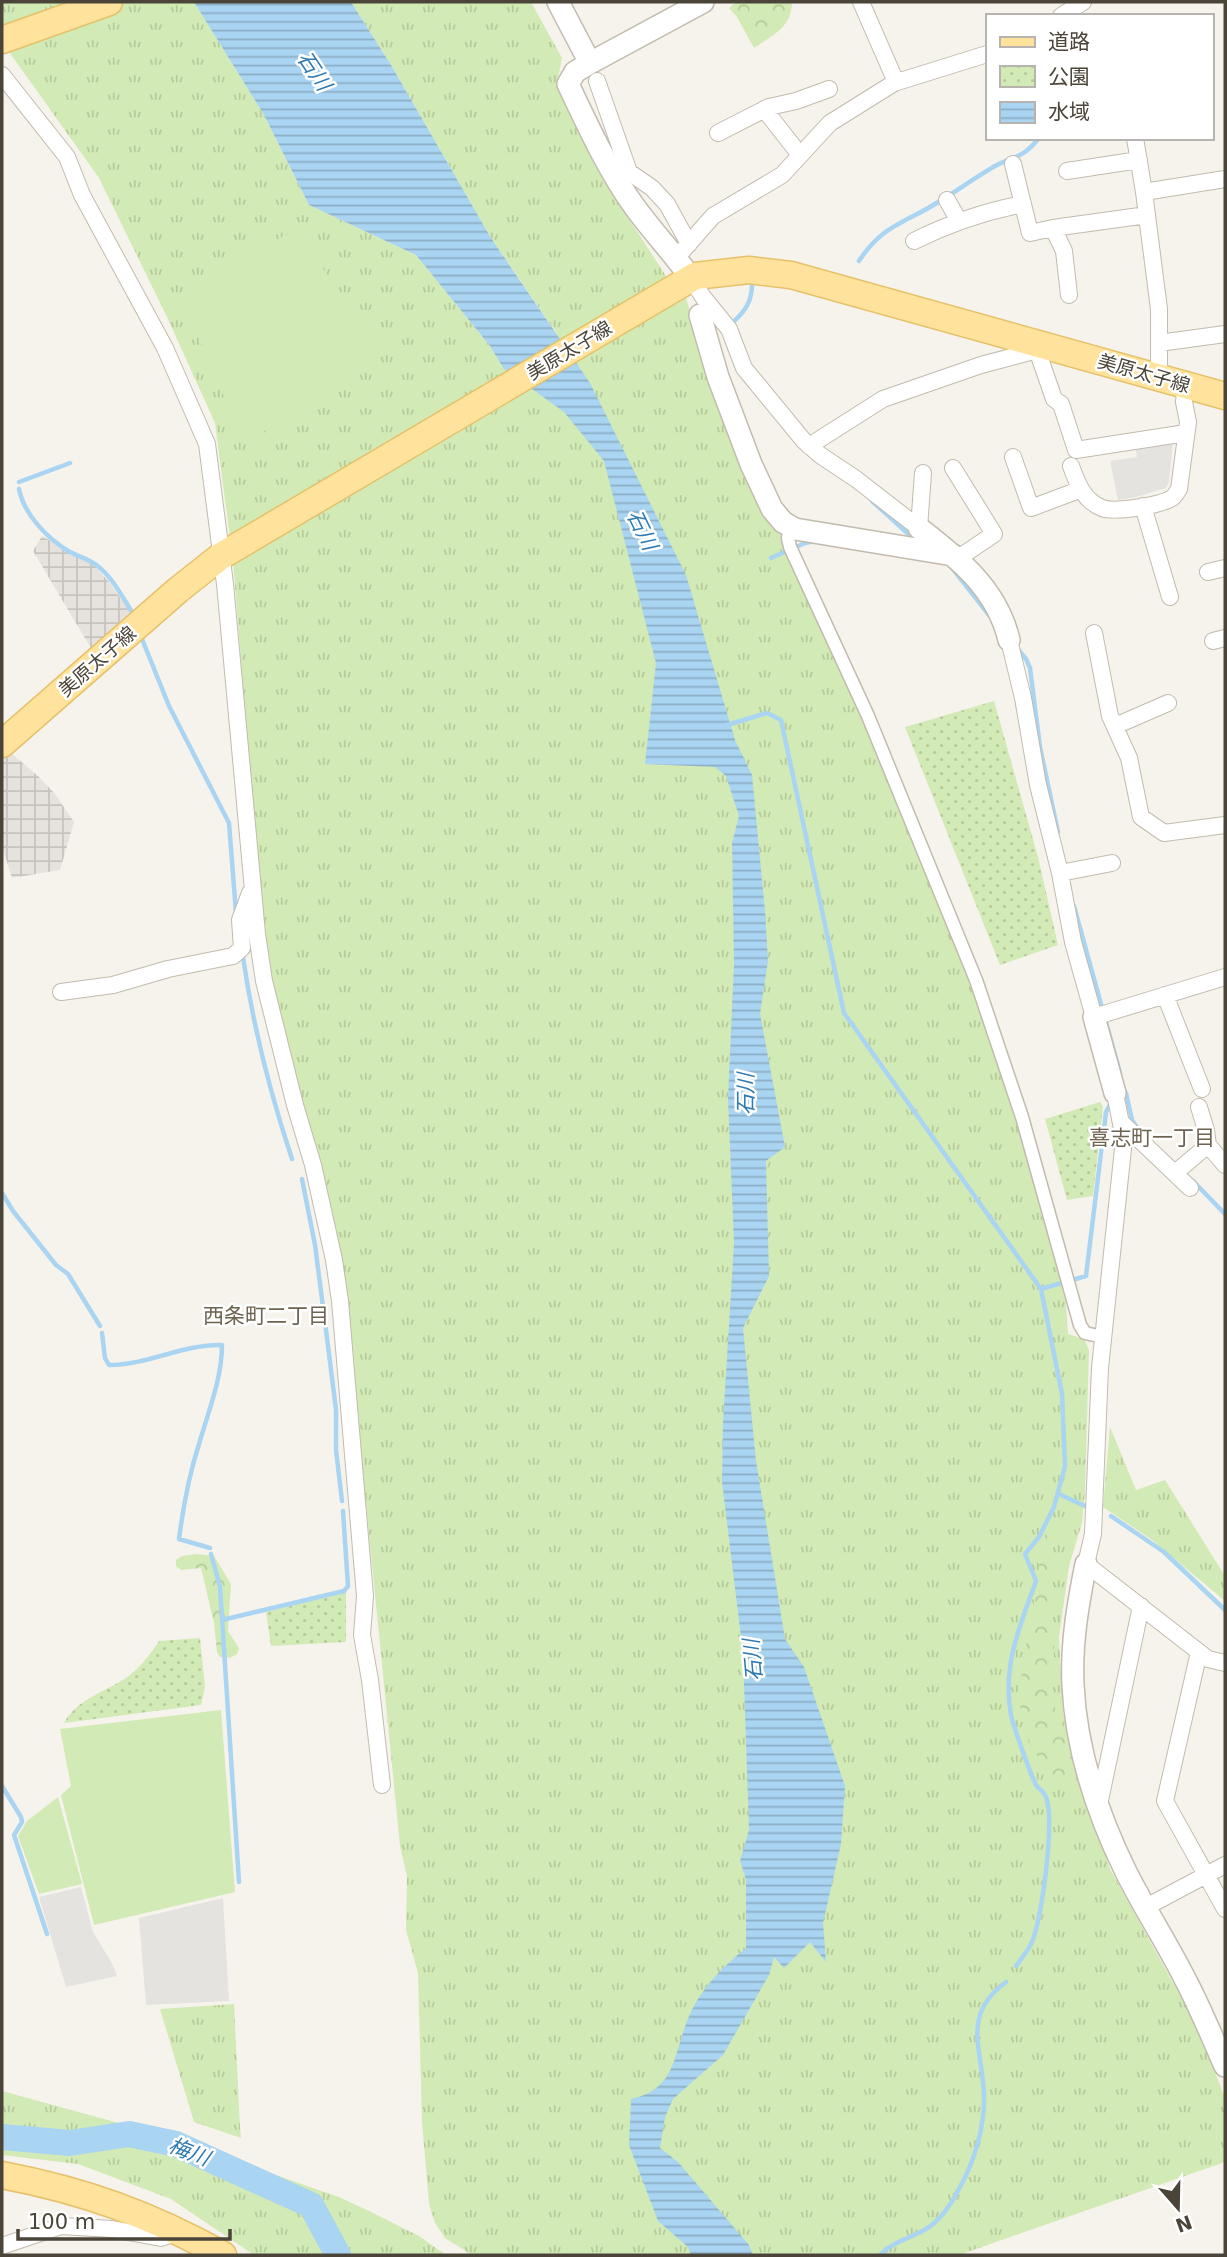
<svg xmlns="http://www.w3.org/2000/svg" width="1227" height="2257" viewBox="0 0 1227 2257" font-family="'DejaVu Sans','Noto Sans JP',sans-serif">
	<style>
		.industrial { fill: url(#industrial-grid) }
		.grass { fill: url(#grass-tufts) }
		.forest { fill: url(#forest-crowns) }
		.park { fill: url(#park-dots) }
		.pitch { fill: #d2eab5 }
		.parking { fill: #e5e3e0 }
		.water { fill: url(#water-rules) }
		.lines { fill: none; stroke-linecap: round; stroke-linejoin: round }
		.stream { stroke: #a9d4f2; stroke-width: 4.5 }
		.river { stroke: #a9d4f2; stroke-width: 26 }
		.pedestrian-casing { stroke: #c2bbae; stroke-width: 15 }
		.minor-casing { stroke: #c2bbae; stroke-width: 18 }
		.tertiary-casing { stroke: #c2bbae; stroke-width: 24 }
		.primary-casing { stroke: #e6c16a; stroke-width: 29 }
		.pedestrian { stroke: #fff; stroke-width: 12 }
		.minor { stroke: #fff; stroke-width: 16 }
		.tertiary { stroke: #fff; stroke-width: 21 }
		.primary { stroke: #ffe39c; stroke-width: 26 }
		.labels { text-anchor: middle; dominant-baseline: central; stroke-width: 5; stroke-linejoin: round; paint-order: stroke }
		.street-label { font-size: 19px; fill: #4b4439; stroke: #fff }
		.water-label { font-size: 21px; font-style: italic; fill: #2e7ab2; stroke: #fff }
		.neighbourhood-label { font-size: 21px; fill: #6e6250; stroke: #fff }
	</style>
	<defs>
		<pattern id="industrial-grid" width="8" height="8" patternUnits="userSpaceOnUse" patternTransform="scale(1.75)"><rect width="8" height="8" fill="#e6e2dd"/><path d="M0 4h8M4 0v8" fill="none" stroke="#c7c3be"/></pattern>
		<pattern id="grass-tufts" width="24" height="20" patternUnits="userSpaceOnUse" patternTransform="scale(1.75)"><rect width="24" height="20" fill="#d2eab5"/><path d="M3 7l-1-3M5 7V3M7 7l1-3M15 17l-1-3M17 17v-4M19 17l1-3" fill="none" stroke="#b6ca9c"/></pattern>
		<pattern id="forest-crowns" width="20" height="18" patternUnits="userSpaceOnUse" patternTransform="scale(1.75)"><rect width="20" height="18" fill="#d2eab5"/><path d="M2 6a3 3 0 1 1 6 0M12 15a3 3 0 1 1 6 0" fill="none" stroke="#b6ca9c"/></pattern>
		<pattern id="park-dots" width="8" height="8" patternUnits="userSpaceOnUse" patternTransform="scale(1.75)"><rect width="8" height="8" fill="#d2eab5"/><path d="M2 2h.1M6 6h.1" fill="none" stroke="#b6ca9c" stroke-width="1.8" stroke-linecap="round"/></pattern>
		<pattern id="water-rules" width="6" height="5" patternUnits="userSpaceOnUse" patternTransform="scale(1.75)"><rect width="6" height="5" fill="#a9d4f2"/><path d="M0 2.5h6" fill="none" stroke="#8caec5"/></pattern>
	</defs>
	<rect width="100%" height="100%" fill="#f6f3ec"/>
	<!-- industrial -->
	<path class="industrial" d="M42,536L95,566L110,583L132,615L92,650L33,551Z
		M10,752L39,777L55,794L74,822L60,870L12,878L2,846V758Z"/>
	<!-- grass -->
	<path class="grass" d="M2,2H194L264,115L309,205L416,255L490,346L505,369L557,334L491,238L391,65L351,2H531L562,58L557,83L618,202L666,276L685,294L699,344L733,432L824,624L968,976L1002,1076L1044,1214L1066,1303L1068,1334L1084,1339L1089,1350L1085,1492L1082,1523L1069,1566L1059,1637L1063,1713L1086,1799L1110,1869L1198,2028L1225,2098V2162L959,2255H472L445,2238L435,2223L429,2204L422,2122L418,1973L406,1930L407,1876L400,1846L358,1423L324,1185L264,946L233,561L215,423L167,317L99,178L2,42Z
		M1110,1427L1136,1490L1165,1480L1225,1576V1601L1152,1540L1103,1507Z
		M234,2004L240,2127L241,2138L194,2122L160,2009Z
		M2,2091L221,2151L267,2172L339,2197L369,2211L419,2236L446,2255H254L171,2199L78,2164L2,2155Z"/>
	<!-- forest -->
	<path class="forest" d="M736,2H792C792,27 773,35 754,48L737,17L729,8Z
		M1054,1525L1062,1529C1034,1577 1053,1601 1054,1650C1054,1664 1049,1679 1050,1693C1050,1699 1055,1707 1057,1713C1068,1738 1077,1751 1076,1779L1058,1787L1029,1743L1021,1715L1019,1690L1032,1608L1040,1583L1038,1558L1047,1529Z
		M197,1554L214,1556L231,1584L228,1631L239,1648L237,1654L230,1658L220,1657L217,1652L214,1623L201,1568L181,1570L176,1566V1560L182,1556Z"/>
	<!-- park -->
	<path class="park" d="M994,701L1038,857L1058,945L1000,965L905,727Z
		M1100,1102L1103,1107L1093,1196L1067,1200L1045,1119Z
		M346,1592V1642L271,1646L266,1612Z
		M200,1638L205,1687L201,1705L64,1723C77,1699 105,1692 126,1678C140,1668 150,1655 159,1641Z"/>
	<!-- pitch -->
	<path class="pitch" d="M298,233L376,344L378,360L253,438L239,431L180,295L285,235Z
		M221,1710L235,1892L94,1925L61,1795L71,1786L60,1729Z
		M58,1797L82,1884L39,1894L18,1836L27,1821Z"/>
	<!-- parking -->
	<path class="parking" d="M1173,441L1169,482L1166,488L1136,497L1118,500L1110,461L1137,457L1135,445Z
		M81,1887L93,1932L113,1965L117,1976L66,1987L39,1897Z
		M223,1898L229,2001L146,2005L139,1918Z"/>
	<!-- water -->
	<path class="water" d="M194,2H351L391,65L491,238L590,383L686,575L735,740L752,775L765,911L768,961L760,1014L785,1147L766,1161L769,1276L743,1328L756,1461L785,1639L804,1667L845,1786L841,1844L823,1923L826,1962L810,1942L784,1968L774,1957L769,1975L723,2055L673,2099L665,2117L660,2148L678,2162L749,2245L753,2255H691L688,2247L658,2221L629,2145L631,2099C680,2089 673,2047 692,2010C706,1983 723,1967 746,1948V1879L740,1861L749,1830L743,1653L722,1482L723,1423L734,1243L728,1098L734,964L732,843L739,816L726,776L715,767L645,764L656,663L604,461L564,412L504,369L490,346L416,255L309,205L264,115Z"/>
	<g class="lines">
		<!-- stream -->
		<path class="stream" d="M859,261C883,224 906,223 940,201C958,190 976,177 995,166C1016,155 1022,159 1039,138
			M730,325C746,311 753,301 752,279
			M19,482L70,463
			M19,489C24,515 48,539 70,552C78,556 88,559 95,564C112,576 121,595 132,612
			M872,501L915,540
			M771,558L805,543L816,541
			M949,564L989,615
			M142,639L169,706L229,823L236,913
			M1017,648L1026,659L1030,668L1040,747L1058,832
			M727,725L767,713L781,720L844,1013L1041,1289L1062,1394L1065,1466L1054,1507L1039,1537L1025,1554L1036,1581C1020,1626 1002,1665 1011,1715C1014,1728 1030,1773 1036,1785C1039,1789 1044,1792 1046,1797C1055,1820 1042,1922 1031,1944C1027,1952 1021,1959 1016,1966
			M1074,906L1120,1073
			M243,957C253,1026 270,1093 292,1159
			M1126,1093L1132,1120L1138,1129
			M302,1179L315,1245L327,1338L336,1410V1450L342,1501
			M1193,1181L1225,1214
			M2,1193L13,1211L56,1265L68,1274L100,1326
			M1041,1289L1086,1276L1106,1112L1112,1101
			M102,1333L105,1358L109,1365C148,1365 183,1344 222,1345C222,1378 208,1413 199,1444C189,1475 183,1508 179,1539L210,1548
			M1059,1494L1085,1506
			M1111,1516L1164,1552L1225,1610
			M211,1554L220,1587L239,1882
			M222,1620L344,1591L348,1586L343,1511
			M2,1786L21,1817L22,1822L14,1835L47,1934
			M880,2255C892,2242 911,2238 926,2229C941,2220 952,2203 960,2187C975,2160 985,2126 984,2094C982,2048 961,2015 1006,1982"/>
		<!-- river -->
		<path class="river" d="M2,2137L70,2143L129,2134L176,2144L311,2205L338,2255"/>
		<!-- pedestrian casing -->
		<g class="pedestrian-casing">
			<path id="pedestrian" d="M790,527L788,538L790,547L868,716L976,980L1022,1117L1080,1325L1085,1333L1103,1337"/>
		</g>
		<!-- minor casing -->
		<g class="minor-casing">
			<path id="minor" d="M861,2L896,82
				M1061,16L1083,2
				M2,75L67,157L82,195L165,348L207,444L225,584L257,934L264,981L295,1105L313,1165L334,1260L340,1301L365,1596L362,1635L370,1680L382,1785
				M597,81L629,172L652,188L667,204L689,244
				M764,109L800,155
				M718,133L769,107L796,101L829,89
				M1135,138L1144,192L1159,309V377
				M1013,164L1030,233L1053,228L1147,215
				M1067,171L1139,160
				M1144,192L1225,179
				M947,200L959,221
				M1053,228L1064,251L1069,295
				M914,241C950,223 982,212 1023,204
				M677,257L713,216L782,175L830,123L894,83L987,54
				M691,278L703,297L729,329L744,368L804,441L820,455L856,479L919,528
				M1159,343L1225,334
				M1037,350L1054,399L1061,404L1076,450L1186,433
				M809,446L883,399L981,365L1045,348
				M1013,457L1031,508L1079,490
				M1071,466C1077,483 1084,501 1102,508C1115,513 1161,505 1172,498C1175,496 1177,492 1179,489L1188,422L1184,402L1186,384
				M953,468L994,534L957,559
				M1143,506L1170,597
				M919,528L923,473
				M1208,572L1225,568
				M1094,633L1110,716L1129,758L1141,817L1164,833L1225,825
				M1009,640L1023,698L1038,785L1060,873L1073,942L1094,1017L1225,977
				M1213,641L1225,638
				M1115,726L1168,703
				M1060,873L1112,863
				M61,992L113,985L168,969L233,956L242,948L240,920L250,893
				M1165,995L1202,1089
				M1115,1093L1124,1139L1100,1368L1093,1534L1086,1564L1208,1659L1225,1663
				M1199,1107L1206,1130L1208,1145
				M1123,1124L1190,1188
				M1175,1173L1208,1145L1225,1165
				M1199,1652L1165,1801L1225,1909
				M1099,1805L1141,1606
				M1146,1907L1225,1865
				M2,2246L61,2226L112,2229L161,2238L176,2233"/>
		</g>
		<!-- tertiary casing -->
		<g class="tertiary-casing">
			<path id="tertiary" d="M558,2L590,63
				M691,278C673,253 652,231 634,206C608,170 587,124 568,84L575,72L590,63L703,2
				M700,315L718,377L751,464L772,509L783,522L795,529L953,555
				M919,528C959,559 997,589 1009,640
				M1094,1017L1115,1093
				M1086,1564C1078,1604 1071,1643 1073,1685C1076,1749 1098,1815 1126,1872C1144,1908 1167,1943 1185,1979C1200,2007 1212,2037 1225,2066"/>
		</g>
		<!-- primary casing -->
		<g class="primary-casing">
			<path id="primary" d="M2,40L109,2
				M2,744L178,590L221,556L695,276L749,270L791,275L1225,396
				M2,2175C85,2191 149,2214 223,2255"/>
		</g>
		<!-- pedestrian -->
		<use href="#pedestrian" class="pedestrian"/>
		<!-- minor -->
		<use href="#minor" class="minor"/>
		<!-- tertiary -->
		<use href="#tertiary" class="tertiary"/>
		<!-- primary -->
		<use href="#primary" class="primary"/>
	</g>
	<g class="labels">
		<!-- street labels -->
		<g class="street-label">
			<text transform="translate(569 350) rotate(-31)">美原太子線</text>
			<text transform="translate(1144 373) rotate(16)">美原太子線</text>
			<text transform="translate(97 661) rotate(-41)">美原太子線</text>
		</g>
		<!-- water labels -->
		<g class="water-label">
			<text transform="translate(314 71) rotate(56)">石川</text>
			<text transform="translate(642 530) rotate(64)">石川</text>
			<text transform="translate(746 1094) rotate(-90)">石川</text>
			<text transform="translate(753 1660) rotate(-95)">石川</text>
			<text transform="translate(189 2152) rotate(21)">梅川</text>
		</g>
		<!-- neighbourhood labels -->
		<g class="neighbourhood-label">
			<text x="1152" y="1138">喜志町一丁目</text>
			<text x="266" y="1316">西条町二丁目</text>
		</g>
	</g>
	<!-- border -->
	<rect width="1227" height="2257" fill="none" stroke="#4b4439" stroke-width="7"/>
	<!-- legend -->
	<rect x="986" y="14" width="228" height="126" fill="#ffffff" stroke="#b7b4b0" stroke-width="2"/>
	<rect x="1000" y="37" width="35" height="10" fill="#ffe39c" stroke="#b7b4b0" stroke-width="2"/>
	<text x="1048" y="49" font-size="21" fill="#4b4439">道路</text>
	<rect x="1000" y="66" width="35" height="21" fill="url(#park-dots)" stroke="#b7b4b0" stroke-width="2"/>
	<text x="1048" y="84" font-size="21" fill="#4b4439">公園</text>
	<rect x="1000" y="102" width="35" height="21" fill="url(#water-rules)" stroke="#b7b4b0" stroke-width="2"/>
	<text x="1048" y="119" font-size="21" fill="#4b4439">水域</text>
	<!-- north arrow -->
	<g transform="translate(1178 2208) rotate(160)" stroke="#ffffff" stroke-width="5" paint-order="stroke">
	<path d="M0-5L12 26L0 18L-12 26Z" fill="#4b4439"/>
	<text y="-10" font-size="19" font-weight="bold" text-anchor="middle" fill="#4b4439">N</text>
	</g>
	<!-- scale -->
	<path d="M18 2229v10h212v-10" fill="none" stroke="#4b4439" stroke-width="3.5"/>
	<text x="28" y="2229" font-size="21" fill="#4b4439" stroke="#ffffff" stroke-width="5" paint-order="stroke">100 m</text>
</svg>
